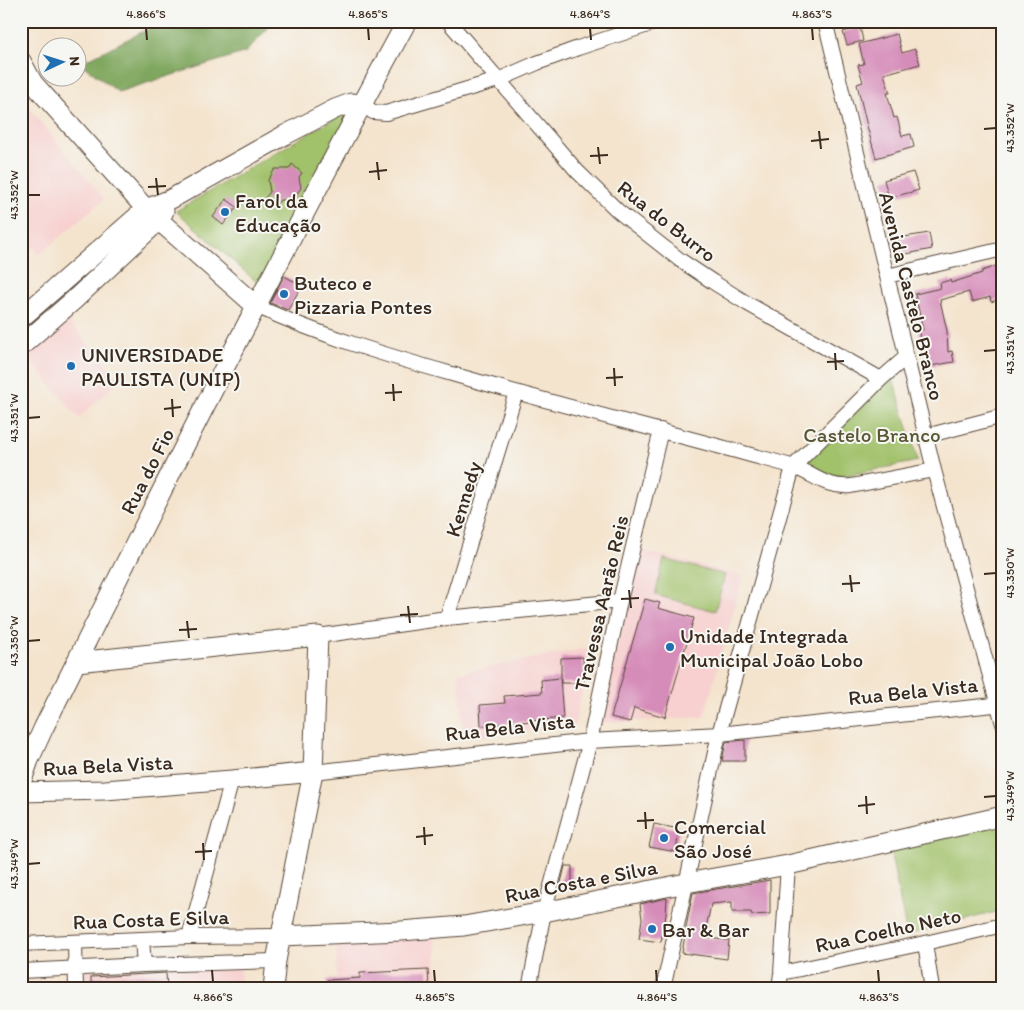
<svg xmlns="http://www.w3.org/2000/svg" width="1024" height="1010" viewBox="0 0 1024 1010" font-family="Itim,sans-serif">
	<style>
		.built { fill: #f7d0cf }
		.green { fill: #a1c16a; stroke: #6e7644 }
		.forest { fill: #80a75e; stroke: #5e683e }
		.building { fill: #d68cb9 }
		.lines { fill: none; stroke-linecap: round; stroke-linejoin: round }
		.street-casing { stroke: #574638; stroke-width: 16 }
		.secondary-casing { stroke: #574638; stroke-width: 21 }
		.street { stroke: #fff; stroke-width: 14 }
		.secondary { stroke: #fff; stroke-width: 19 }
		.ticks { fill: none; stroke: #3b2a1e; stroke-width: 2 }
		.poi-dot { fill: #1f6fb2; stroke: #f6f6f2; stroke-width: 2 }
		.labels { text-anchor: middle; dominant-baseline: central; stroke-width: 4; stroke-linejoin: round; paint-order: stroke }
		.poi-label { font-size: 21px; fill: #3b2a1e; stroke: #f6f6f2; text-anchor: start }
		.street-label { font-size: 21px; fill: #3b2a1e; stroke: #f6f6f2 }
		.park-label { font-size: 21px; fill: #5a5735; stroke: #f6f6f2 }
		.neatline { fill: none; stroke: #3b2a1e; stroke-width: 2 }
		.ticks-label { font-size: 12px; text-anchor: middle; fill: #3b2a1e }
	</style>
	<rect width="100%" height="100%" fill="#f6f6f2"/>
	<filter id="ink" filterUnits="userSpaceOnUse"><feTurbulence type="fractalNoise" baseFrequency=".02" numOctaves="2"/><feDisplacementMap in="SourceGraphic" scale="10" xChannelSelector="R" yChannelSelector="G"/><feConvolveMatrix kernelMatrix="1 2 1 2 8 2 1 2 1" color-interpolation-filters="sRGB"/></filter>
	<filter id="wash" filterUnits="userSpaceOnUse"><feTurbulence type="fractalNoise" baseFrequency=".0096" numOctaves="4" result="noise"/><feDisplacementMap in="SourceGraphic" scale="20" xChannelSelector="R" yChannelSelector="G"/><feGaussianBlur stdDeviation="1.12" result="paint"/><feColorMatrix in="noise" values="0 0 0 0 0 0 0 0 0 0 0 0 0 0 0 0 0 1.4 0 .05"/><feComposite in="paint" operator="in"/></filter>
	<g filter="url(#wash)">
		<rect width="100%" height="100%" fill="#f4e4ce"/>
		<!-- built -->
		<path class="built" d="M25,103L104,199L39,255L21,234V106Z
			M65,317L120,380L79,418L22,352Z
			M640,550L743,576L704,717L600,723Z
			M592,647L574,726L464,738L458,673Z
			M435,937L438,989H337L336,940Z
			M241,965L240,989H81L80,971Z"/>
		<!-- green -->
		<path class="green" d="M352,108L259,284L176,211Z
			M892,375L918,461L829,479L800,461Z
			M664,559L725,575L715,611L655,595Z
			M1003,823V910L907,935L890,850Z"/>
		<!-- forest -->
		<path class="forest" d="M164,21H274L246,52L118,92L80,63Z"/>
		<g id="blocks">
			<!-- building -->
			<path class="building" d="M860,27L863,41L847,45L843,32Z
				M897,34L902,53L915,49L920,64L884,74L890,93H887L894,118L897,117L902,136L911,134L914,147L876,158L867,126L857,84L863,82L858,65L864,64L859,44Z
				M292,164L302,173L299,177L301,188L292,200H280L275,206L265,198L270,192L268,180L275,169H289Z
				M913,172L919,190L889,198L884,180Z
				M226,199L237,207L223,225L213,217Z
				M929,233L932,249L901,255L898,238Z
				M999,265L1003,278V298L991,302L990,297L972,302L969,292L940,300L947,331L948,352L952,351L954,362L930,366L927,345H920L919,330H923L915,294L941,288L940,283L950,280L951,283L982,273V271Z
				M284,276L302,285L288,310L270,303Z
				M645,599L660,603L658,608L694,618L665,717L634,708L630,722L611,717Z
				M583,657L584,683H561V658Z
				M560,678L563,718L481,726L480,705L505,703L504,696L542,693L541,680Z
				M745,740V761H722L726,742Z
				M654,824L679,829L676,852L649,847Z
				M565,866H572V886L560,887Z
				M770,880V914L752,915L751,912H732V902L711,904L704,938L729,940L727,959L682,953L688,917L693,893Z
				M667,898L666,915L661,942L639,939L642,919L640,904Z
				M428,970L429,988L418,989H328L327,980L360,978V973Z
				M166,973L167,989H91V977Z"/>
		</g>
	</g>
	<g filter="url(#ink)">
		<use href="#blocks" fill-opacity="0" stroke="#574638" stroke-width="1"/>
		<g class="lines">
			<!-- street casing -->
			<g class="street-casing">
				<path id="street" d="M448,21L577,171L618,211L680,260L713,282L748,304L881,379L906,357
					M825,21L934,470L1003,724
					M362,104L373,112L386,113L498,80L537,63L578,48L660,21
					M887,276L1003,249
					M256,306C319,335 385,355 452,374C548,402 644,426 740,452C757,457 775,461 791,466C815,474 824,488 851,486L934,470
					M926,436L1003,416
					M447,618L516,392
					M318,636L447,618L620,601
					M313,772L590,741L719,734L1003,704
					M189,937L232,780
					M142,939L144,965
					M75,942L76,989
					M925,943L932,989
					M21,944L189,937L281,936
					M21,971L144,965L276,961
					M781,973L925,943L1003,925
					M529,989L544,912L590,741L620,601L661,430
					M663,989L719,734L793,467L881,379
					M779,989L781,973L788,865"/>
			</g>
			<!-- secondary casing -->
			<g class="secondary-casing">
				<path id="secondary" d="M21,61L33,83L146,209L256,306
					M21,318L146,209L171,199L283,136L335,109L351,103L362,104
					M21,346L74,300L158,221L164,211
					M77,662L318,636L313,772L276,961L273,989
					M21,783L29,760L44,727C161,490 281,253 407,21
					M21,792L105,790L232,780L313,772
					M281,936L401,931L464,926L544,912L686,883L788,865L1003,816"/>
			</g>
			<!-- street -->
			<use href="#street" class="street"/>
			<!-- secondary -->
			<use href="#secondary" class="secondary"/>
		</g>
	</g>
	<!-- ticks -->
	<path class="ticks" d="M146,28L147,40M368,28L369,40M590,28L591,40M812,28L813,40M984,129L996,128M819,131L821,149M811,141L829,139M598,147L600,164M590,156L608,155M377,162L379,180M369,172L387,170M156,178L158,195M148,187L166,186M28,195H40M984,351L996,350M835,353L836,370M827,362L844,361M614,368L615,386M606,378L623,377M393,384L394,401M385,393L402,392M172,399L173,417M164,409L181,407M28,418L40,417M984,574L996,573M850,575L852,592M842,584L860,583M629,590L631,608M621,599L639,598M408,606L410,623M400,615L418,614M187,621L189,638M179,630L197,629M28,641L40,640M866,796L867,814M984,797L996,796M858,806L875,804M645,812L646,829M637,821L654,820M424,827L425,845M416,837L433,835M203,843L204,860M195,852L212,851M28,864L40,863M212,970L213,982M434,970L435,982M656,970L657,982M878,970L879,982"/>
	<!-- markers -->
	<g class="poi-dot">
		<circle cx="225" cy="212" r="5"/>
		<circle cx="284" cy="294" r="5"/>
		<circle cx="71" cy="366" r="5"/>
		<circle cx="670" cy="647" r="5"/>
		<circle cx="664" cy="838" r="5"/>
		<circle cx="652" cy="929" r="5"/>
	</g>
	<g class="labels">
		<!-- poi labels -->
		<g class="poi-label">
			<text x="235" y="200">Farol da<tspan x="235" dy="24">Educação</tspan></text>
			<text x="294" y="282">Buteco e<tspan x="294" dy="24">Pizzaria Pontes</tspan></text>
			<text x="81" y="354">UNIVERSIDADE<tspan x="81" dy="24">PAULISTA (UNIP)</tspan></text>
			<text x="680" y="635">Unidade Integrada<tspan x="680" dy="24">Municipal João Lobo</tspan></text>
			<text x="674" y="826">Comercial<tspan x="674" dy="24">São José</tspan></text>
			<text x="662" y="929">Bar &amp; Bar</text>
		</g>
		<!-- street labels -->
		<g class="street-label">
			<text transform="translate(667 221) rotate(38)">Rua do Burro</text>
			<text transform="translate(912 296) rotate(76)">Avenida Castelo Branco</text>
			<text transform="translate(147 471) rotate(-63)">Rua do Fio</text>
			<text transform="translate(463 499) rotate(-73)">Kennedy</text>
			<text transform="translate(601 603) rotate(-77)">Travessa Aarão Reis</text>
			<text transform="translate(913 691) rotate(-6)">Rua Bela Vista</text>
			<text transform="translate(510 727) rotate(-6)">Rua Bela Vista</text>
			<text transform="translate(108 765) rotate(-3)">Rua Bela Vista</text>
			<text transform="translate(581 881) rotate(-11)">Rua Costa e Silva</text>
			<text transform="translate(151 919) rotate(-2)">Rua Costa E Silva</text>
			<text transform="translate(888 930) rotate(-12)">Rua Coelho Neto</text>
		</g>
		<!-- park labels -->
		<g class="park-label">
			<text x="872" y="434">Castelo Branco</text>
		</g>
	</g>
	<!-- margin -->
	<rect width="1024" height="1010" fill="none" stroke="#f6f6f2" stroke-width="55"/>
	<!-- north arrow -->
	<g transform="translate(62 62) rotate(86)"><circle r="24" fill="#f6f6f2" stroke="#aba49d"/>
	<path d="M0-4L9 19L0 12L-9 19Z" fill="#1f6fb2"/>
	<text y="-8" font-size="14" font-weight="bold" text-anchor="middle" fill="#3b2a1e">N</text>
	</g>
	<rect x="28" y="28" width="968" height="954" class="neatline"/>
	<g class="ticks-label">
		<text x="146" y="18">4.866°S</text>
		<text x="368" y="18">4.865°S</text>
		<text x="590" y="18">4.864°S</text>
		<text x="812" y="18">4.863°S</text>
		<text transform="translate(1010 128) rotate(-90)" y="4">43.352°W</text>
		<text transform="translate(14 195) rotate(-90)" y="4">43.352°W</text>
		<text transform="translate(1010 350) rotate(-90)" y="4">43.351°W</text>
		<text transform="translate(14 418) rotate(-90)" y="4">43.351°W</text>
		<text transform="translate(1010 573) rotate(-90)" y="4">43.350°W</text>
		<text transform="translate(14 641) rotate(-90)" y="4">43.350°W</text>
		<text transform="translate(1010 796) rotate(-90)" y="4">43.349°W</text>
		<text transform="translate(14 864) rotate(-90)" y="4">43.349°W</text>
		<text x="213" y="1001">4.866°S</text>
		<text x="435" y="1001">4.865°S</text>
		<text x="657" y="1001">4.864°S</text>
		<text x="879" y="1001">4.863°S</text>
	</g>
</svg>
